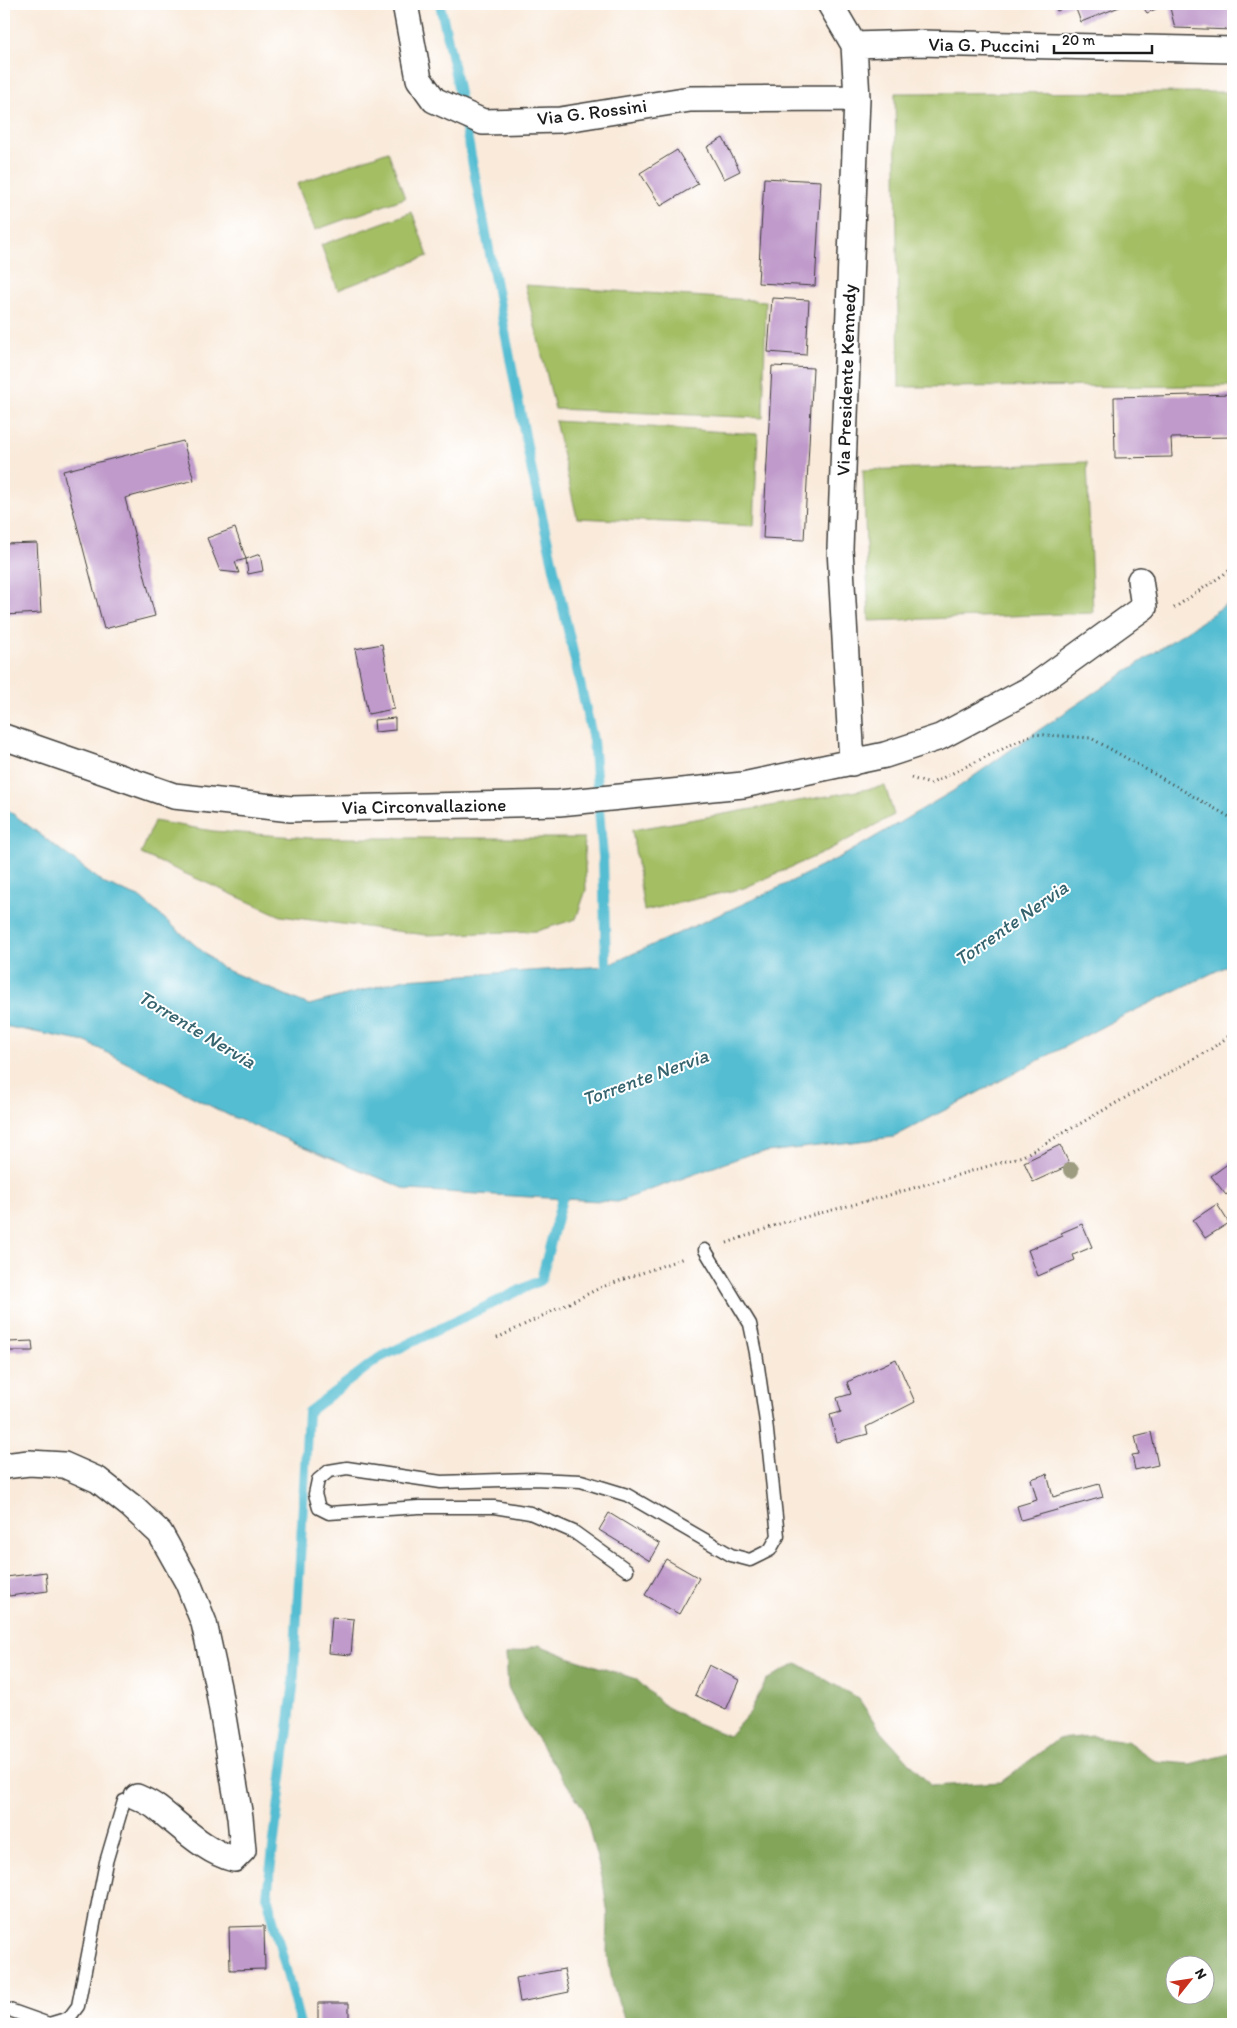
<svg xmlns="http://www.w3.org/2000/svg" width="1237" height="2028" viewBox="0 0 1237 2028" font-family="Itim,sans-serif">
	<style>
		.green { fill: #a3be64; stroke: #606d40 }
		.forest { fill: #82a55a; stroke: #4f603b; fill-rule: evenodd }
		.water { fill: #55bdd2; stroke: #386c77 }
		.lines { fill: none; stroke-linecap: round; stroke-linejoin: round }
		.stream { stroke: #55bdd2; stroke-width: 10 }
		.building { fill: #bf9acb }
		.service-casing { stroke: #3d3b38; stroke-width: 15 }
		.minor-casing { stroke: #3d3b38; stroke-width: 28 }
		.path { stroke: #3d3b38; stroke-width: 3; stroke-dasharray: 1 4; stroke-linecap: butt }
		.service { stroke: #fff; stroke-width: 12 }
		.minor { stroke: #fff; stroke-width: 25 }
		.tree { fill: #9d9c81 }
		.labels { text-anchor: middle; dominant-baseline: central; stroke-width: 4; stroke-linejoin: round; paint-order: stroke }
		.street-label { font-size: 19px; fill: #1c1c1c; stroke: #fff }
		.water-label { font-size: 20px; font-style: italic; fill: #36646e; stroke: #fff }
	</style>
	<rect width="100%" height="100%" fill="#fff"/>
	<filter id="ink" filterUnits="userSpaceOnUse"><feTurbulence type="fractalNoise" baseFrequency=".02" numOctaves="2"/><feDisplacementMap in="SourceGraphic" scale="10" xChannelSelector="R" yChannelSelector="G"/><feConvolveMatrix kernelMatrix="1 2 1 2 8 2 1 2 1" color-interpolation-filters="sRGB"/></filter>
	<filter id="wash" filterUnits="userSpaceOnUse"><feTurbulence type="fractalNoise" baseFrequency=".0096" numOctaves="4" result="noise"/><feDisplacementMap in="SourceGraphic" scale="20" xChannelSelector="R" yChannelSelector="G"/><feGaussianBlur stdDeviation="1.12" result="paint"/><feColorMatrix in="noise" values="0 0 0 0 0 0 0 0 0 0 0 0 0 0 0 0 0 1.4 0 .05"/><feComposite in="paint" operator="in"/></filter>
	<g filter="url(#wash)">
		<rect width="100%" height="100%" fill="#f9eada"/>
		<!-- green -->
		<path class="green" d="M1233,92V386L899,387L895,93Z
			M388,151L405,198L315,230L297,184Z
			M412,212L428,256L338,290L321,245Z
			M525,285L766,301L763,418L555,409Z
			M555,421L758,434L754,526L577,518Z
			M1087,462L1093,613L869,621L863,470Z
			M885,786L894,815L821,854L744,888L644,911L632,830Z
			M154,821L213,831L310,838H584L586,890L576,919L537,931L426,935L281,916L141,854Z"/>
		<!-- forest -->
		<path class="forest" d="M539,1645L571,1658L636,1679L662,1704L694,1722L729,1736L751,1711L766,1680L797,1663L859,1699L879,1729L931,1786L1001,1782L1058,1739L1092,1736L1127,1741L1155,1761L1190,1764L1233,1753V2024H626L613,1986L607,1951L608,1915L603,1881L584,1810L524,1719L508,1687L506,1655ZM1174,1966H1204V1996H1174Z"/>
		<!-- water -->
		<path class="water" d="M1233,600V963L1115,1020L894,1137L750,1154L617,1202L408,1190L228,1115L86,1042L4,1026V807L105,884L139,897L222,968L309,1005L405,979L606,966L778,888L846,854L953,791L1033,734Z"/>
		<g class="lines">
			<!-- stream -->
			<path class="stream" d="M440,4L457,83L532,472L593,740L603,856L606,966L604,978
				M300,2024L267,1896L293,1689L308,1412L379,1358L541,1280L565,1187"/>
		</g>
		<g id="blocks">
			<!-- building -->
			<path class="building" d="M1054,4H1127L1081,22L1074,4L1057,11Z
				M1141,4H1167L1147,13Z
				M1169,4H1233V30L1175,28Z
				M723,138L740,171L724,179L707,147Z
				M677,150L698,184L661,206L640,173Z
				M764,178L821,181L815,286L758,283Z
				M772,298L809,300L806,355L768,352Z
				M772,366L813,368L804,540L763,538Z
				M1233,394V437L1171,438L1172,457L1115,458L1114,397Z
				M183,441L194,480L125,498L155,616L104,629L63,471Z
				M235,528L246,559L260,554L263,571L248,574L246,559L235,562L239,573L220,571L207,538Z
				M37,543L41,613L4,615V544Z
				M382,644L394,709L368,714L355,649Z
				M395,718V730L375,732L374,720Z
				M1060,1145L1070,1165L1033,1182L1024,1162Z
				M1233,1160V1189L1226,1195L1211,1176Z
				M1217,1204L1229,1223L1205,1238L1193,1220Z
				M1082,1224L1092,1247L1073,1255L1075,1260L1038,1276L1028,1250L1063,1236L1061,1233Z
				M4,1307L8,1335H4Z
				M32,1341L33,1351H9V1342Z
				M896,1359L915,1402L866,1427L868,1434L837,1442L830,1415L841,1412L837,1398L851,1394L847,1382Z
				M1151,1432L1158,1465L1135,1470L1132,1455L1139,1454L1135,1436Z
				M1047,1474L1053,1497L1099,1484L1103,1497L1021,1520L1017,1506L1037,1500L1031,1479Z
				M609,1513L660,1544L650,1561L599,1530Z
				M666,1559L699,1578L679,1614L645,1595Z
				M46,1572L48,1591L9,1596L6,1577Z
				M332,1617L354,1619L351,1655L329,1653Z
				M709,1665L739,1680L726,1710L695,1695Z
				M264,1926L265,1969L230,1970L229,1927Z
				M564,1969L569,1992L520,2002L516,1978Z
				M318,2003H349V2023L318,2024Z"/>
		</g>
	</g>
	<g filter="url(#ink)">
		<use href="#blocks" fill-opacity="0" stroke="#3d3b38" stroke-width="1"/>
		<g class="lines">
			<!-- service casing -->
			<g class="service-casing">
				<path id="service" d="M627,1570L574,1532L530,1513L494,1507H419L329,1513L319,1508L315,1494L318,1480L329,1471L347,1468L441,1482L533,1479L581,1481L627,1495L731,1555L750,1560L770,1550L778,1536L766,1422L756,1353L750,1324L705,1250
					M4,2008L49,2024L69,2018L78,2006L106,1862L124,1801L137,1797"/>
			</g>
			<!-- minor casing -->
			<g class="minor-casing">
				<path id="minor" d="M405,4L419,79L434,100L483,122L560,120L690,99L857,98
					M830,4L854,45L857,98L840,549L852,763
					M854,45L918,43L1233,50
					M4,737L174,796L291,809L559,803L743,785L885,755L940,737L1032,688L1144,607L1140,580
					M4,1466L29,1463L64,1465L98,1480L131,1506L160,1533L188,1583L204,1623L218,1687L240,1817L243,1850L234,1859C205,1852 181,1826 157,1808C151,1803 144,1800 137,1797"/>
			</g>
			<!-- path -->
			<path class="path" d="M1174,608L1233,568
				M911,778L930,784L1033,734L1091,738L1233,819
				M727,1243L782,1223L879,1198L1023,1156L1211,1049L1233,1033
				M497,1338L602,1287L684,1258"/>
			<!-- service -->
			<use href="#service" class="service"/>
			<!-- minor -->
			<use href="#minor" class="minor"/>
		</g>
		<!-- trees -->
		<circle class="tree" cx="1071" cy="1170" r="8"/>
	</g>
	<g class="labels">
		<!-- street labels -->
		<g class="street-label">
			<text transform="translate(984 45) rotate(1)">Via G. Puccini</text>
			<text transform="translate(592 112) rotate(-7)">Via G. Rossini</text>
			<text transform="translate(846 380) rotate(-88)">Via Presidente Kennedy</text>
			<text transform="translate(424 806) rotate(-1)">Via Circonvallazione</text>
		</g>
		<!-- water labels -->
		<g class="water-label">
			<text transform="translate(1011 923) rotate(-35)">Torrente Nervia</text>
			<text transform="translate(197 1029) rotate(31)">Torrente Nervia</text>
			<text transform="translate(645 1077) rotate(-20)">Torrente Nervia</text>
		</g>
	</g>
	<!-- margin -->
	<rect width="1237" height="2028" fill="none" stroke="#fff" stroke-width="20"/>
	<!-- north arrow -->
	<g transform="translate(1190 1980) rotate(60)"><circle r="24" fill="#ffffff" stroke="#a4a4a4"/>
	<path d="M0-4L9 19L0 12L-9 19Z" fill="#c8321e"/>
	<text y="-8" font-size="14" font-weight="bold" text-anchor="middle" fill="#1c1c1c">N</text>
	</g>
	<!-- scale -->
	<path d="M1054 45v8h98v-8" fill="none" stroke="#1c1c1c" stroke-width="2.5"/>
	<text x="1062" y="45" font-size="15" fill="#1c1c1c" stroke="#ffffff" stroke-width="4" paint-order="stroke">20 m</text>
</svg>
